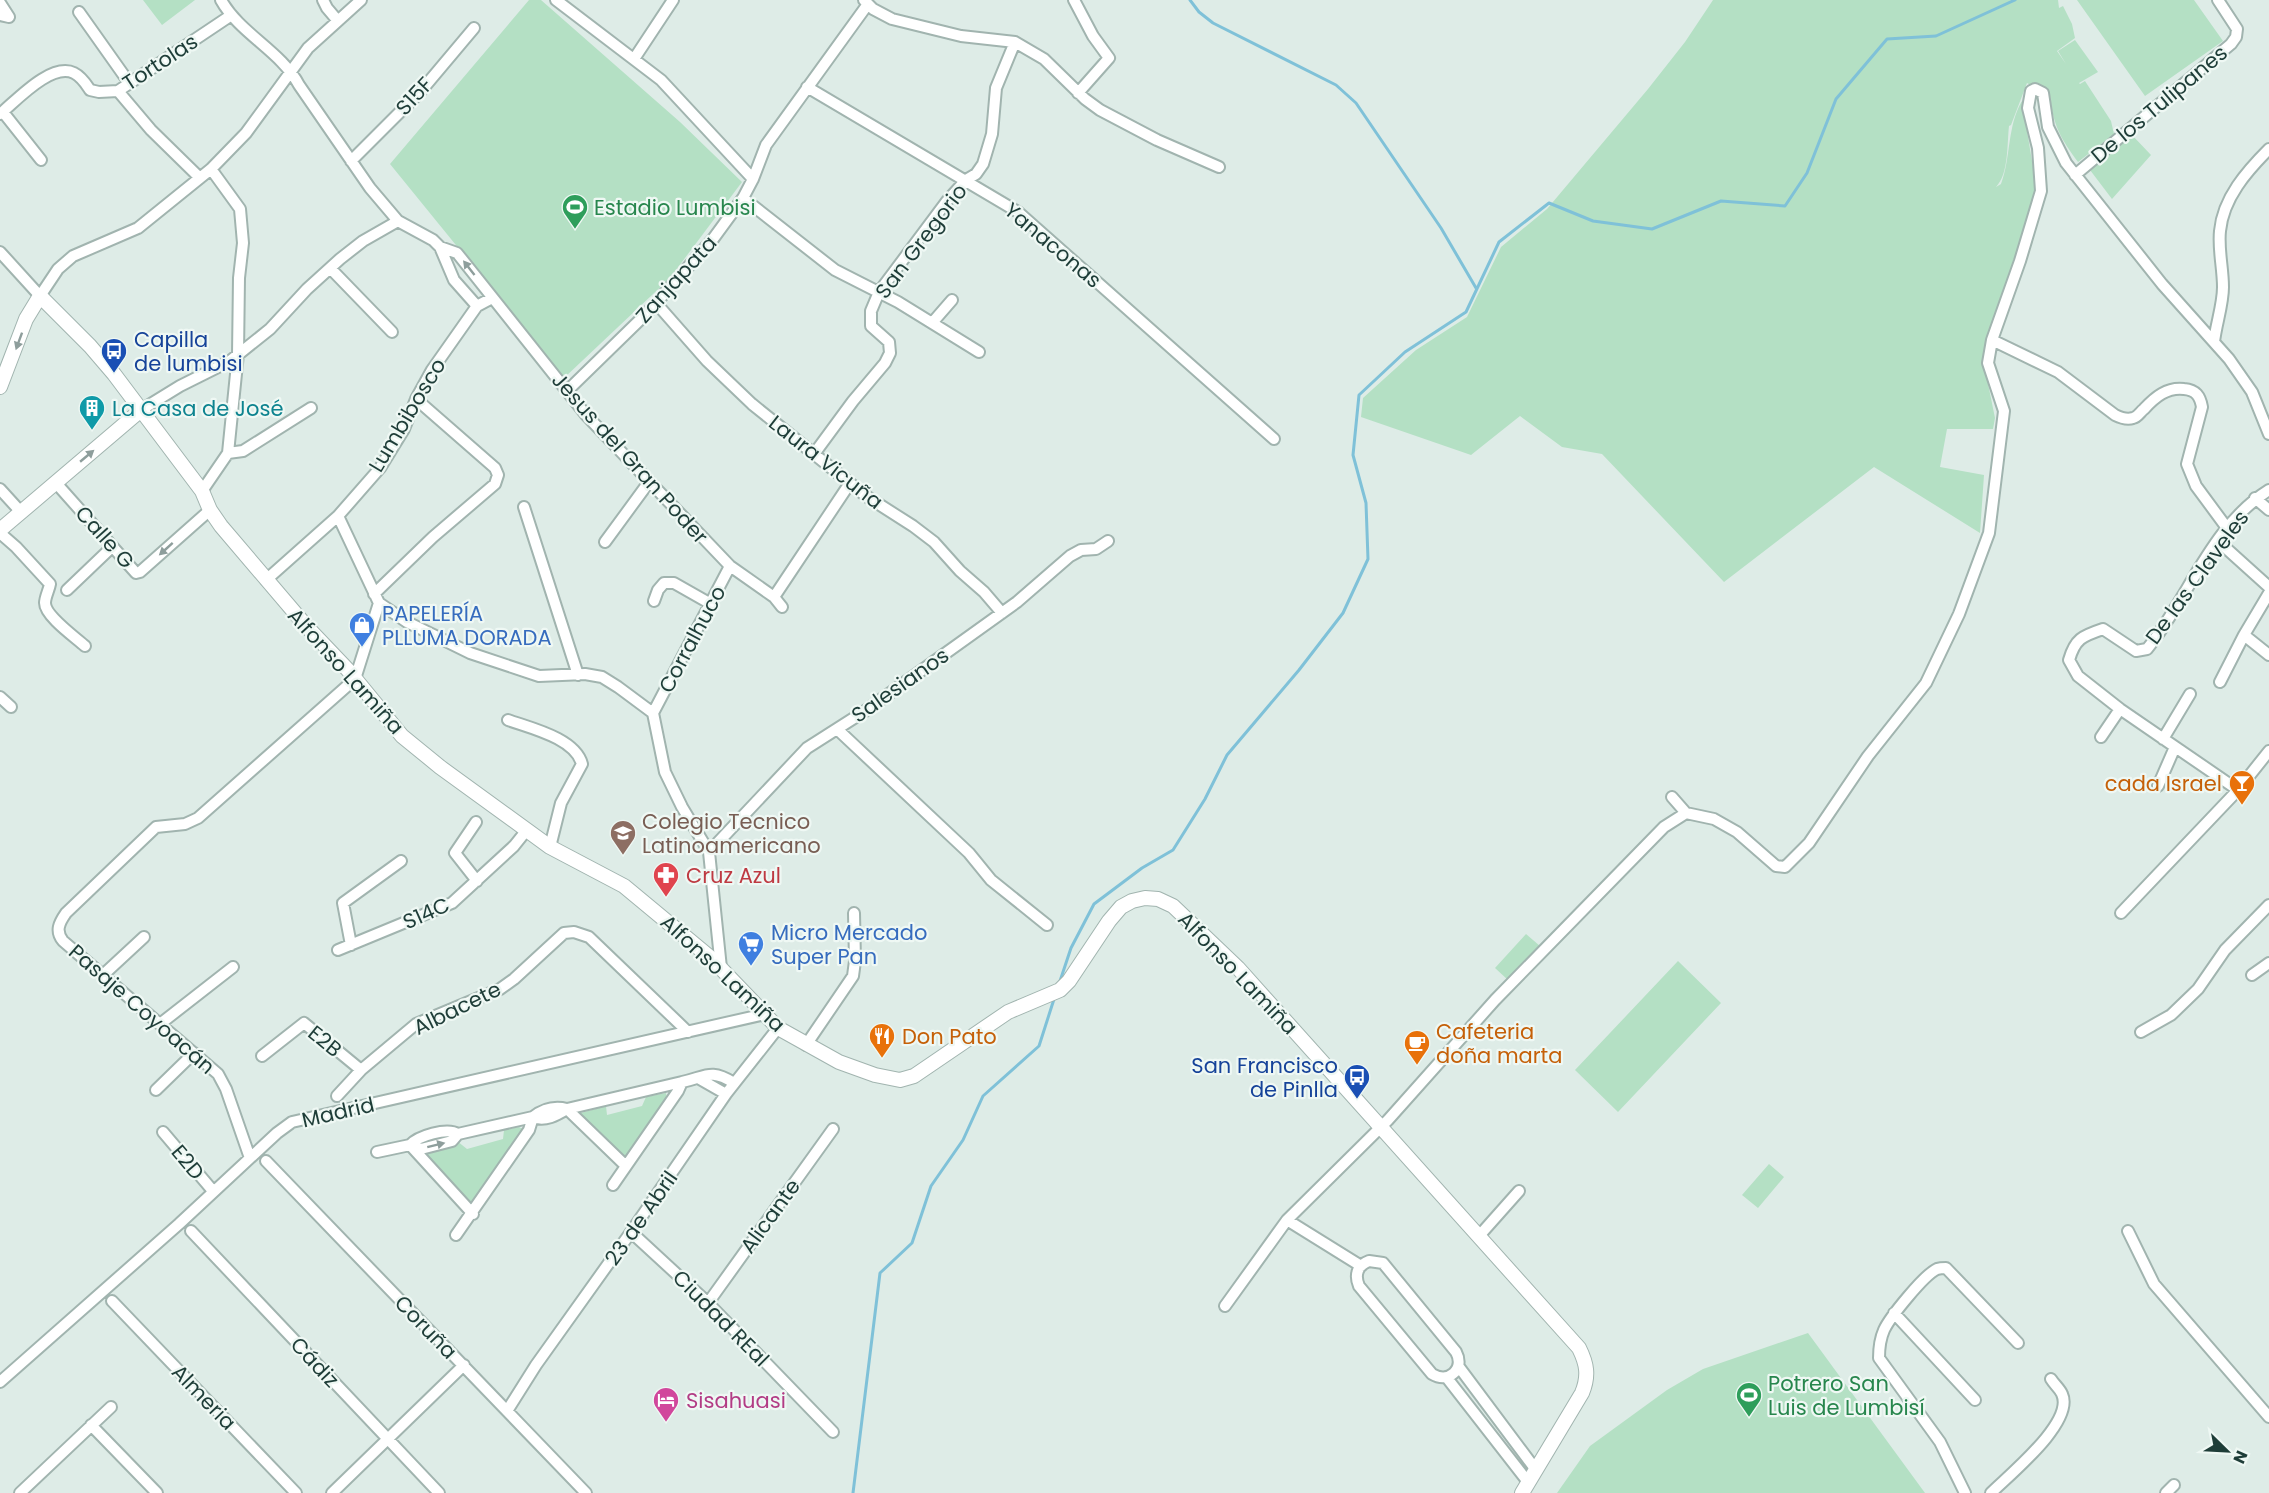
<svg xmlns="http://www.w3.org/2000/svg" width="2269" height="1493" viewBox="0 0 2269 1493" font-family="Poppins,sans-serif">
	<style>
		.green { fill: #b4e0c4 }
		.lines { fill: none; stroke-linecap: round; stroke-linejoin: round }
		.stream { stroke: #7fc1d8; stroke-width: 3 }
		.minor-casing { stroke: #a1b4af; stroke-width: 14 }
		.tertiary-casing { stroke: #a1b4af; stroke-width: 16 }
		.minor { stroke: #fff; stroke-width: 10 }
		.tertiary { stroke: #fff; stroke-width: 14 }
		.oneway { fill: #8e9e9c }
		.labels { text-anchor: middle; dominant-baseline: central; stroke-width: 4.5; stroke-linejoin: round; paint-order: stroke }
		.street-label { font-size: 21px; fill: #1e3d38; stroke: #eff8f4 }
		.leisure-label { font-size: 21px; fill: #27864d; stroke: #eff8f4; text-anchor: start }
		.transit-label { font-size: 21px; fill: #164399; stroke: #eff8f4; text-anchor: start }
		.culture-label { font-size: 21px; fill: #0d838f; stroke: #eff8f4; text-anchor: start }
		.shop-label { font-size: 21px; fill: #366cbe; stroke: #eff8f4; text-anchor: start }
		.food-label { font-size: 21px; fill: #c56008; stroke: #eff8f4; text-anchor: start }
		.education-label { font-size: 21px; fill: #785e54; stroke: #eff8f4; text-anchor: start }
		.health-label { font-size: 21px; fill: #be3a42; stroke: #eff8f4; text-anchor: start }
		.hotel-label { font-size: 21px; fill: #b23c85; stroke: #eff8f4; text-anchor: start }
	</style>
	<rect width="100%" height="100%" fill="#deece7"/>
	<!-- green -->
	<path class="green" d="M143,0H195L162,25Z
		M529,0H541L680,122L742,182L670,278L564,378L390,164Z
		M1713,0H2058L2059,8L2063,6L2072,24L2075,38L2057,51L2066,64L2058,51L2075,40L2098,72L2079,83L2080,84L2085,81L2111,121L2114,134L2078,162C2061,139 2053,125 2050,96L2027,83L2011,125L2009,126C2007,143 2009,174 1996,187L2001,184C2011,158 2007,126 2022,101L2037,191L1984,364L1995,418L1993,429H1947L1940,467L1984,475L1980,533L1874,467L1724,582L1602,454L1562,447L1520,416L1471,455L1361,417L1363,398L1416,350L1467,317L1501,247L1547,209L1648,89L1685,42Z
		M2077,0H2194L2223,41L2145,96Z
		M2132,135L2151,155L2112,199L2090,170Z
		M1526,934L1540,946L1508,980L1495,968Z
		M1678,961L1721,1003L1618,1112L1575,1070Z
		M666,1093L667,1100L625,1159L577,1114L606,1106L607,1115L642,1106L646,1097Z
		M519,1127L523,1129V1133L470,1210L416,1155L450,1146L457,1141L467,1149L503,1139L504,1130Z
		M1769,1164L1784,1177L1758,1208L1742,1195Z
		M1808,1333L1925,1493H1557L1590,1446L1667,1390L1703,1369Z"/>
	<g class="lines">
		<!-- stream -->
		<path class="stream" d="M1190,0L1199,12L1213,23L1336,85L1356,103L1441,228L1476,288
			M1060,981L1071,948L1094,904L1142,868L1173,850L1205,799L1227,755L1299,670L1343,613L1368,559L1366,503L1353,455L1359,395L1405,352L1466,312L1499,242L1549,203L1593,221L1652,229L1721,201L1785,206L1807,173L1836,99L1887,39L1936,36L2015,0
			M853,1493L880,1273L912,1243L931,1186L963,1140L983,1096L1039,1046L1055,996"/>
		<!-- minor casing -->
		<g class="minor-casing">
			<path id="minor" d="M221,0C240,34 281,51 299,85L370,188L398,221L433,240L440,247L454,280L477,306
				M323,0L327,8L338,21
				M556,0L661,80L753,179
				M864,0L873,9L892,19L961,36L1015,42L1044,59L1085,99L1100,110L1157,140L1219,167
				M1074,0L1093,36L1109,58L1078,93
				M0,3L9,17L0,15
				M79,12L130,84
				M634,59L673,0
				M807,87L1018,212L1274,439
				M118,91L151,130L200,178
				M3,112L41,160
				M0,114C16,101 51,62 74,73C82,77 86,84 90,90L99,92L118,91L230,16
				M351,161L421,91L474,28
				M2075,175L2231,44L2236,37L2237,29L2218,0
				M743,198L835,270L898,302L979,352
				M440,247L457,253L586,415L730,566L774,597L782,607
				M0,252L40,296L58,269L73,256L138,228L211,169L246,133L308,48L361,0
				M330,268L392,332
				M656,303L707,361L752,404L866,496L913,526L934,542L960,571L984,592L1002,613
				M932,323L952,300
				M1992,340L2058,372L2115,415C2121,418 2127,420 2133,418C2138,417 2140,412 2144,409C2155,397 2167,387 2184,389C2196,390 2200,396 2202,407L2187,464L2196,486L2227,528
				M2214,342C2216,324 2223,305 2223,287C2223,268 2218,249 2220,231C2223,198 2247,171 2269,149
				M567,391L647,313L713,239L743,198L753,179L766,145L868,4
				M141,410L180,386L230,361L270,329L307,289L340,259L363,241L398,221
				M228,453L243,451L311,408
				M814,454L853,401L885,363L890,353L889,342L871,326V311L879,292L947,201L966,180L976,174L983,164L992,134L996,88L1015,42
				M56,483L136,573L140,572L210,510
				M0,489L20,511
				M202,491L228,453L238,354L239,278L243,243L240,209L211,169
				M2255,498L2269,510
				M524,507L578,675
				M338,516L379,603L407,622L470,653L539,676L585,674L602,677L618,687L653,713L665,772L682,807L709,852L721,968
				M0,533L16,547L50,584C49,590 45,597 45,603C45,616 75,637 85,646
				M2218,541L2269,587
				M605,542L649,482
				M266,580L338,516L380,468L404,429L416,399L432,370L477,306L492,298
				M67,590L112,547
				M374,594L433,537L495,484L498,475L495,468L416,399
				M774,597L850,483
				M654,601L658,590L664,583H674L711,604
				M2244,635L2269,655
				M2220,682L2244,635L2269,593
				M0,697L11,707
				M653,713L730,566
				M508,720C530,728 575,738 582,764L561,803L550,847
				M837,729L969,853L991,880L1047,925
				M2101,737L2120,709
				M2163,739L2190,694
				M2158,786L2175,747
				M2238,790L2120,709L2078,676L2069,660C2075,639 2082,636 2103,629L2136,651L2147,649C2189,598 2210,527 2269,490
				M1672,797L1686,813
				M476,822L455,853L477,881
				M709,852L807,748L865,711L1017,602L1070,556L1081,550L1096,549L1108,541
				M2121,913L2238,790L2269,751
				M351,945L343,903L401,861
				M338,950L452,903L514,846L526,831
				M103,975L144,937
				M2252,975L2269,963
				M160,1024L233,967
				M2141,1032L2171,1015L2198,989L2225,950L2269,905
				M806,1045L853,976L855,961L854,913
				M262,1056L304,1023L361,1070
				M698,1078L726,1094
				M156,1090L194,1053
				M337,1096L361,1070L416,1024L500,989L514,979L564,933L574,932L589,937L688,1032
				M533,1117C545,1122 557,1115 567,1109L682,1082
				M163,1132L213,1191
				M410,1145C418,1136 447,1127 458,1134L533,1117C543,1109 555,1106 567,1109L626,1166
				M410,1145L473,1214
				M377,1152L410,1145L421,1149L452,1141L458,1134
				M250,1158L226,1089L218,1074L63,941C55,931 59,923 66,913L156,827L185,824L198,818L355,679L379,603
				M266,1161L586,1493
				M613,1185L678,1091L682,1082C706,1077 710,1068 734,1083
				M1287,1220L1361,1266
				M191,1231L439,1493
				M2128,1231L2154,1284L2269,1417
				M631,1232L708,1303L833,1432
				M456,1235L529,1130L533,1117
				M1479,1236L1519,1191
				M1369,1261L1383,1263L1456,1352C1465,1369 1449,1384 1432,1374L1359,1286C1354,1274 1358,1265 1369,1261Z
				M112,1301L296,1493
				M708,1303L833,1129
				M1225,1306L1287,1220L1388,1120L1495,1000L1664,827L1686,813L1714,819L1737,832L1776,866L1785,867L1809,843L1868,756L1926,683L1959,614L1989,533L2004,411L1988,363L1992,340L2020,261L2041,191L2038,148L2028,108L2031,91L2035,89L2043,93L2048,127L2066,163L2162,284L2229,359L2252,392L2269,434
				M1894,1313L1975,1400
				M1459,1367L1536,1470
				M1447,1378L1528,1482
				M0,1382L179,1224L277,1133L292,1122L765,1014
				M507,1411L536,1365L631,1232L726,1094L778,1028
				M91,1425L157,1493
				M20,1493L111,1407
				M332,1493L464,1365
				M1965,1493L1940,1442L1879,1358C1879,1348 1880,1339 1884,1330C1890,1317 1924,1275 1937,1269C1940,1268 1943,1268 1946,1268L2018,1343
				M1991,1493C2009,1475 2075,1422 2062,1394C2060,1389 2054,1384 2051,1379
				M2166,1493L2174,1485"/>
		</g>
		<!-- tertiary casing -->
		<g class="tertiary-casing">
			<path id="tertiary" d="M0,387L26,319L40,296L90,346L114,374L202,491L210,510L221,526L307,627L348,670L402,736L440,767L550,847L624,886L712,959L778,1028L839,1062L875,1075L900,1080L914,1076L1008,1012L1060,990L1069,981L1109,921L1121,907L1132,901L1145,898L1158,899L1173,906L1238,968L1579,1348C1587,1364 1589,1376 1582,1393L1522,1493
				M0,530L141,410"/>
		</g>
		<!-- minor -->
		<use href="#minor" class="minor"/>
		<!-- tertiary -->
		<use href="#tertiary" class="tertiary"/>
	</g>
	<!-- one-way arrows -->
	<defs><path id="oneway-solid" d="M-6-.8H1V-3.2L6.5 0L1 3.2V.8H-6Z" transform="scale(1.5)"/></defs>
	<g class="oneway">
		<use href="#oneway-solid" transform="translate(469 268) rotate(-128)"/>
		<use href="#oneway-solid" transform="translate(19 341) rotate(110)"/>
		<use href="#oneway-solid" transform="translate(87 456) rotate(-40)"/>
		<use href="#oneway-solid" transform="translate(166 549) rotate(138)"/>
		<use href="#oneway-solid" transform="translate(436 1145) rotate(-14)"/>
	</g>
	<!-- icons -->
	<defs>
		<g id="stadium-pin" transform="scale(1.35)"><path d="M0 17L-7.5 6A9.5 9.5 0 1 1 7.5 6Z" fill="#2e9e5b" stroke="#eff8f4"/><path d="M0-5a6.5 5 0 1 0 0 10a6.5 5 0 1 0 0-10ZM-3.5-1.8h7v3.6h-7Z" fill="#fff"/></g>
		<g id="bus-pin" transform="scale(1.35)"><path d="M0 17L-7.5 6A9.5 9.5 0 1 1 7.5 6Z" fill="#1a4fb4" stroke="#eff8f4"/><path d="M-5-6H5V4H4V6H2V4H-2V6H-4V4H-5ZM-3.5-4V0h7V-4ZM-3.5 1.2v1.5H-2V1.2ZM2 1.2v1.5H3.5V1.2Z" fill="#fff"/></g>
		<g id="building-pin" transform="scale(1.35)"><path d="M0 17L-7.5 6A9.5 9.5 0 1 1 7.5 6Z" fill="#0f9aa8" stroke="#eff8f4"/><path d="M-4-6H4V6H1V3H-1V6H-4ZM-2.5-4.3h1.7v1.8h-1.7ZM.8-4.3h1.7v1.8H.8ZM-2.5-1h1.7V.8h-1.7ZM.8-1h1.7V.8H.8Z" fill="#fff"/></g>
		<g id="shop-pin" transform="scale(1.35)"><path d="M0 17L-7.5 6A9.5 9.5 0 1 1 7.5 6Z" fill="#3f7fe0" stroke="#eff8f4"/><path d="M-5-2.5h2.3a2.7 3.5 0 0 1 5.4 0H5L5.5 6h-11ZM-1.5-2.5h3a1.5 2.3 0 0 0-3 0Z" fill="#fff"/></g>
		<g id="bar-pin" transform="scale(1.35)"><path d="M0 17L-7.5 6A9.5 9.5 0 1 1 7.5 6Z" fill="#e8710a" stroke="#eff8f4"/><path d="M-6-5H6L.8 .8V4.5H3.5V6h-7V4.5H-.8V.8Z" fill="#fff"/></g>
		<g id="school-pin" transform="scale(1.35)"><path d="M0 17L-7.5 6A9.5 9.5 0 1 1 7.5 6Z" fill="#8d6e63" stroke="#eff8f4"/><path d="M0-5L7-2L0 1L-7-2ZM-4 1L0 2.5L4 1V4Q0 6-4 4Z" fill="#fff"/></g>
		<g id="pharmacy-pin" transform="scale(1.35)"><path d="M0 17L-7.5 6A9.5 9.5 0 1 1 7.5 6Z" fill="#e0444e" stroke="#eff8f4"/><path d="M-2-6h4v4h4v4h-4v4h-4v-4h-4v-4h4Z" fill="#fff"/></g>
		<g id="supermarket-pin" transform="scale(1.35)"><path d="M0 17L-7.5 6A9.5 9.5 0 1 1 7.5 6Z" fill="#3f7fe0" stroke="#eff8f4"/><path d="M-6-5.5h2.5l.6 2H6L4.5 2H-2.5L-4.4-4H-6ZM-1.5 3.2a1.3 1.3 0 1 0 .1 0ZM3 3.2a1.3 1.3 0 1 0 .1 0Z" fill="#fff"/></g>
		<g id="restaurant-pin" transform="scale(1.35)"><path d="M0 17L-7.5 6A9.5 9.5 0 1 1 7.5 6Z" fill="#e8710a" stroke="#eff8f4"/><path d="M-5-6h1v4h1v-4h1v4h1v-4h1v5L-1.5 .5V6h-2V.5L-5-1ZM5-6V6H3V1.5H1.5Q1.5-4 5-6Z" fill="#fff"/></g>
		<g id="cafe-pin" transform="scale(1.35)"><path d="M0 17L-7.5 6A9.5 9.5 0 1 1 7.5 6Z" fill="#e8710a" stroke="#eff8f4"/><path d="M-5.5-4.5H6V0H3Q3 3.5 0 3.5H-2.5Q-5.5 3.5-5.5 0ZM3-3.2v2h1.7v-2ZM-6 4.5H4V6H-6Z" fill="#fff"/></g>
		<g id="hotel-pin" transform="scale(1.35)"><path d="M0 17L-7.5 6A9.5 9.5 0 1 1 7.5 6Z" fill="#d1479c" stroke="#eff8f4"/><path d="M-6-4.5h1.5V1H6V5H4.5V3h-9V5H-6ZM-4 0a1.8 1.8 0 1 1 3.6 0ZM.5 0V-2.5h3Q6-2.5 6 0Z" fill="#fff"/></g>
	</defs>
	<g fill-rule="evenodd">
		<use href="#stadium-pin" x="575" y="207"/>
		<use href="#bus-pin" x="114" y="351"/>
		<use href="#building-pin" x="92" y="408"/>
		<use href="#shop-pin" x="362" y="625"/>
		<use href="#bar-pin" x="2242" y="783"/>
		<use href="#school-pin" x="623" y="833"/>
		<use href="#pharmacy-pin" x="666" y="875"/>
		<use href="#supermarket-pin" x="751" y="944"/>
		<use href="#restaurant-pin" x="882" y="1036"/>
		<use href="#cafe-pin" x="1417" y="1043"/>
		<use href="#bus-pin" x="1357" y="1077"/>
		<use href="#stadium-pin" x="1749" y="1395"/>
		<use href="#hotel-pin" x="666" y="1400"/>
	</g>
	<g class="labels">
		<!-- street labels -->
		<g class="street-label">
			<text transform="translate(160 62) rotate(-33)">Tortolas</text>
			<text transform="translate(414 96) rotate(-47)">S15F</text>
			<text transform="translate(2159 104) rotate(-40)">De los Tulipanes</text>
			<text transform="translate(921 241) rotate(-53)">San Gregorio</text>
			<text transform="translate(1053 245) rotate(40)">Yanaconas</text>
			<text transform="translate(676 279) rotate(-48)">Zanjapata</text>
			<text transform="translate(407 415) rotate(-59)">Lumbibosco</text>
			<text transform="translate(630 458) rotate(48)">Jesus del Gran Poder</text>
			<text transform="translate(826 462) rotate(38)">Laura Vicuña</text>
			<text transform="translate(105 537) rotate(48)">Calle G</text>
			<text transform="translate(2197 577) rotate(-54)">De las Claveles</text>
			<text transform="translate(692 639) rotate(-62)">Corralhuco</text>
			<text transform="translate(346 671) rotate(48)">Alfonso Lamiña</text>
			<text transform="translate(900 685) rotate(-35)">Salesianos</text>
			<text transform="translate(426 913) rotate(-24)">S14C</text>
			<text transform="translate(723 973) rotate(43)">Alfonso Lamiña</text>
			<text transform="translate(1238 973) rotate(46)">Alfonso Lamiña</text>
			<text transform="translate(457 1008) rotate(-26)">Albacete</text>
			<text transform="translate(142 1009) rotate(41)">Pasaje Coyoacán</text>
			<text transform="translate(325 1041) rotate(39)">E2B</text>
			<text transform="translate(338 1112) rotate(-13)">Madrid</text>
			<text transform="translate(188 1162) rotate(50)">E2D</text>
			<text transform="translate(770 1216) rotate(-54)">Alicante</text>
			<text transform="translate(641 1218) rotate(-55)">23 de Abril</text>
			<text transform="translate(721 1318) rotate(45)">Ciudad REal</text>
			<text transform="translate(426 1327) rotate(46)">Coruña</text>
			<text transform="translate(315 1362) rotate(47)">Cádiz</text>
			<text transform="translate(204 1397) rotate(46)">Almeria</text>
		</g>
		<!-- leisure labels -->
		<g class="leisure-label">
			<text x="594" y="207">Estadio Lumbisi</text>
			<text x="1768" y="1383">Potrero San<tspan x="1768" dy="24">Luis de Lumbisí</tspan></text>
		</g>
		<!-- transit labels -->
		<g class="transit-label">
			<text x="134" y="339">Capilla<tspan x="134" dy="24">de lumbisi</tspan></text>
			<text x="1338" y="1065" text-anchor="end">San Francisco<tspan x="1338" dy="24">de Pinlla</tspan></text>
		</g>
		<!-- culture labels -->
		<g class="culture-label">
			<text x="112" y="408">La Casa de José</text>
		</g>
		<!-- shop labels -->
		<g class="shop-label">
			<text x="382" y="613">PAPELERÍA<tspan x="382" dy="24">PLLUMA DORADA</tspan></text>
			<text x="771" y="932">Micro Mercado<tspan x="771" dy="24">Super Pan</tspan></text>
		</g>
		<!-- food labels -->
		<g class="food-label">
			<text x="2222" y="783" text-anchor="end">cada Israel</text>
			<text x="1436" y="1031">Cafeteria<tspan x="1436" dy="24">doña marta</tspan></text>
			<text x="902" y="1036">Don Pato</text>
		</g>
		<!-- education labels -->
		<g class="education-label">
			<text x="642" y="821">Colegio Tecnico<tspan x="642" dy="24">Latinoamericano</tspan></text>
		</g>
		<!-- health labels -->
		<g class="health-label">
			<text x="686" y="875">Cruz Azul</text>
		</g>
		<!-- hotel labels -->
		<g class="hotel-label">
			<text x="686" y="1400">Sisahuasi</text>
		</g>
	</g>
	<!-- north arrow -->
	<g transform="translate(2227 1451) rotate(114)" stroke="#eff8f4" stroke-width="4.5" paint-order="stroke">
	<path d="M0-4.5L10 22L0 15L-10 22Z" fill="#1e3d38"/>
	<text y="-9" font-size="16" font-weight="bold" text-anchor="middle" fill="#1e3d38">N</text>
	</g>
</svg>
